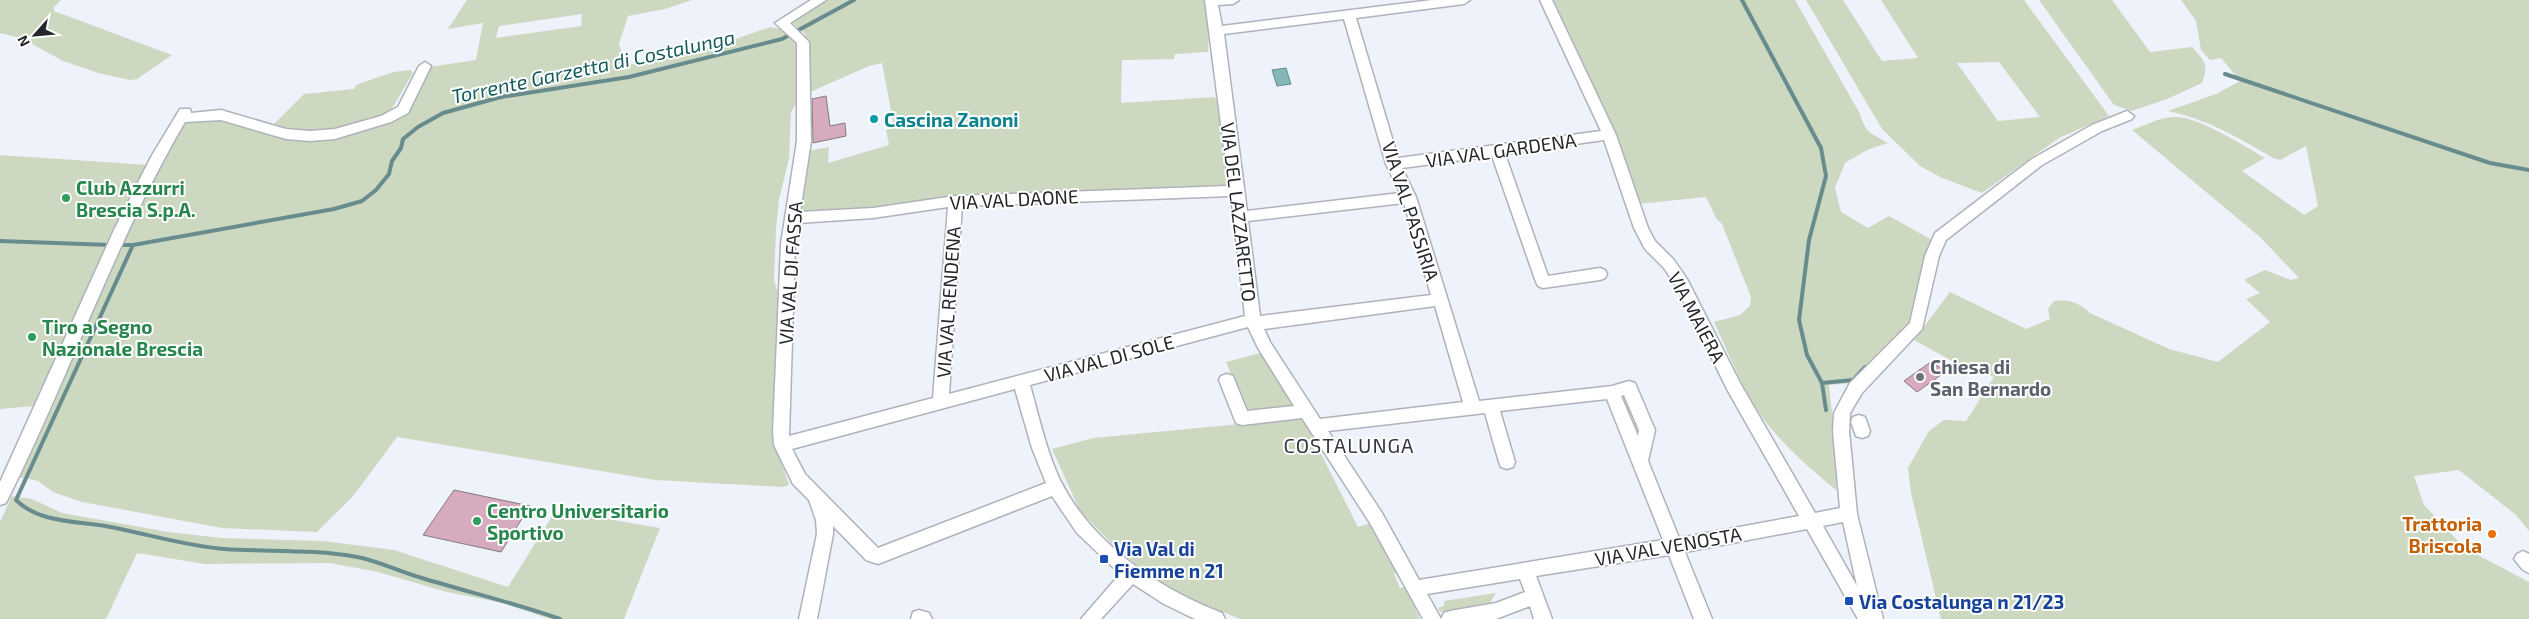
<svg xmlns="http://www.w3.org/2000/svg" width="2529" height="619" viewBox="0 0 2529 619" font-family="'Exo 2',sans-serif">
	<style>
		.green { fill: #ccd9c0; fill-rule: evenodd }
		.water { fill: #84b8b8; stroke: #688c8d }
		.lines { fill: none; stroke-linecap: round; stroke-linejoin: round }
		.stream { stroke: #688c8d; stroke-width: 4 }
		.building { fill: #d5abbd; stroke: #837a7e }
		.minor-casing { stroke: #aeb2ba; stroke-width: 3 }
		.minor { fill: #fff; fill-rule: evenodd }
		.culture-dot { fill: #0f9aa8; stroke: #fff; stroke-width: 2 }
		.leisure-dot { fill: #2e9e5b; stroke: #fff; stroke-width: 2 }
		.worship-dot { fill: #6b7280; stroke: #fff; stroke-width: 2 }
		.food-dot { fill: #e8710a; stroke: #fff; stroke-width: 2 }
		.transit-dot { fill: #1a4fb4; stroke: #fff; stroke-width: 2 }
		.labels { text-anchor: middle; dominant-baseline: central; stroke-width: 4; stroke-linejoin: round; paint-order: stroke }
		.culture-label { font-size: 19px; font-weight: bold; fill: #0d838f; stroke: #fff; text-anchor: start }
		.street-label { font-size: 19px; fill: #25262a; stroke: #fff }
		.leisure-label { font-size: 19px; font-weight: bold; fill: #27864d; stroke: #fff; text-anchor: start }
		.worship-label { font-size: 19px; font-weight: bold; fill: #5b616d; stroke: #fff; text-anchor: start }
		.food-label { font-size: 19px; font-weight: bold; fill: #c56008; stroke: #fff; text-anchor: end }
		.transit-label { font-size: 19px; font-weight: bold; fill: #164399; stroke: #fff; text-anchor: start }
		.water-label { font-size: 20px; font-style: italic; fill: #145b5c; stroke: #fff }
		.neighbourhood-label { font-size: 20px; letter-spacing: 1px; fill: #35383f; stroke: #fff }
	</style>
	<rect width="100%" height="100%" fill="#eef2fb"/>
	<!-- green -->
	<path class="green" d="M0,0H61L54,7V11L172,55L137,79L130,80L98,73L63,61L21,38L0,33Z
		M467,0H692L665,9L628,16L619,44L626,65L654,61L707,49L770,27L782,29L797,42L800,98L791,112L789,159L779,199L776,229L774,280L779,297L776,346L775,444L789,485L783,487L655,480L397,437L354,495L317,532L222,528L82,502L53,492L38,481L19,477L140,204L187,121L215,116L307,138L388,121L429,67L476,60L483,23L448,29ZM582,14L581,26L496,38L499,26Z
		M815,0H1205L1209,26L1208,52L1175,54L1174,59L1122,60L1121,103L1215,97L1221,113L1229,184L1227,188L955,197L879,208L803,215L797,210L808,151L829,147L828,163L889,145L886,130L894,127L882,63L869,66L808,93V41L805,34L790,21Z
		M1553,0H1795L1859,112C1867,135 1868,131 1888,143L1867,150L1845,163L1835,188L1841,212L1868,228L1889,216L1932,240L1921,275L1918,311L1912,322L1852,383L1829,385L1836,452V490C1803,463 1769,433 1748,395C1736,372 1725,346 1714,322L1740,315L1750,306L1751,297L1722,224L1716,218L1706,197L1637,204L1611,122Z
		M1806,0H1843L1882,61L1918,58L1881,0H2024L2109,116L2059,138L1982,193L1942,178L1920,166L1882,129ZM1999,62L2040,117L1998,121L1957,63Z
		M2039,0H2112L2150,52L2192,47C2205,62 2209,64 2202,83L2167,99L2132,111L2114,105Z
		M2181,0H2529V531L2516,515L2459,470L2414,476L2424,505L2456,539L2474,553L2529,582V619H1941L1911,493L1908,468L1929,431L1944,420L1966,421L1994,377L1954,362L1914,340L1950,292L2026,329L2050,319L2048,309L2054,301C2069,299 2079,302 2090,313L2169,349L2218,362L2270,322L2246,299L2260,293L2244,280L2265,270L2291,280L2299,278L2260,237L2132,130C2144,126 2160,117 2173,117C2197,115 2244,146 2265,158L2242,171L2304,215L2318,206L2306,146L2280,160L2273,158C2239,138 2207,119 2168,111L2216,94L2240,81L2221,58L2210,60L2201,50L2196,21Z
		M411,70L413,73L391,110L384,116L352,128L302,134L271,127L304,94L354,89L356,85L393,72Z
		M0,155L149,165L105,250L33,406L0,409Z
		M1260,353L1294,406L1246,412L1226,362Z
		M1303,418L1358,527L1371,523L1398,573L1394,574L1400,588L1405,587L1420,619H1240L1183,596L1140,568L1111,543L1080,511L1052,449L1093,438Z
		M12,496L32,499L62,513L168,532L222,538L323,541L394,550L508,587L556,510L660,528L624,619H550L503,603L447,592L378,572L330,563L205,564L137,553L106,619H0V522Z
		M1496,593L1489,604L1440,612L1438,608L1444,606V601Z"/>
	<!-- water -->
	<path class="water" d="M1286,68L1291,84L1277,86L1272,70Z"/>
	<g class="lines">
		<!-- stream -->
		<path class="stream" d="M1742,0L1821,148L1826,176L1809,240L1799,320L1807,355L1822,383L1826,410
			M2225,74L2490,163L2529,170
			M0,241L110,245
			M117,245H133L334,209L362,201L376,190L389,174L392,161L401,148L403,139L418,127L443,113L501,97L629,77L782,39L854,0
			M133,245L16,500C39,523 76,521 105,526C145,533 184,546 224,549C268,552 313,549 357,557C379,561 400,572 422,578C468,592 514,603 560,619
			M1822,383L1853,380L1865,367"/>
	</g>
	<!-- building -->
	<path class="building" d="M826,96L830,126L845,123L846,136L813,143L812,99Z
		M1932,361L1945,372L1917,392L1904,381Z
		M454,490L530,506L501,552L423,535Z"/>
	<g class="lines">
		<!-- minor casing -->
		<g class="minor-casing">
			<path id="minor" d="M811,0H826L790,23L809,42L811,141L800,212L873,208L955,196L1229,186L1205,0H1239L1233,4L1218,5L1222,26L1432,0H1470L1464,4L1356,18L1398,158L1601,131L1540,0H1552L1616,135L1648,228L1655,241L1674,260L1687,279L1740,383L1815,513L1840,508L1833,431L1834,413L1850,383L1910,323L1925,256L1935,233L2032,159L2092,125L2127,111L2134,116L2132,119L2102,131L2042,165L1946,240L1939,256L1922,329L1862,393L1850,413L1849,431L1857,514L1883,619H1858L1807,529L1685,552L1712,619H1694L1669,555L1536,576L1552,619H1534L1530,606L1496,619H1441L1444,613L1450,611L1496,603L1525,592L1520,579L1427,594L1441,619H1423L1370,523L1302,418L1242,425L1236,423L1219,380L1221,376L1227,374L1233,376L1247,411L1294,406L1258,348L1248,327L1030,385C1039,417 1046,450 1060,480C1092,544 1158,588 1222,613L1225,619H1195L1164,604L1133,584L1101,619H1081L1120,574L1077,533L1052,496L878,564L866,560L833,526V534L817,619H799L817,534L816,520L809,500L793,484L774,445L773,432L781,244L797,141V43L775,23ZM1344,19L1386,164L1400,193L1247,211L1224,34ZM1604,140L1634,228L1645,249L1664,268L1676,286L1728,391L1799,516L1679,538L1648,461L1655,430L1635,383L1629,381L1612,386L1479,401L1416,197L1402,168L1492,156L1536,282L1538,286L1543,288L1600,280L1605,278L1607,274L1605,270L1600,268L1548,276L1505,154ZM1231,196L1245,316L949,394L962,206ZM1404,203L1431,295L1260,316L1248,221ZM948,207L933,398L789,436L795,244L798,223L873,218ZM1435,306L1463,402L1320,419L1270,342L1264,329ZM1015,389L1032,448L1046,483L878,548L805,474L792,449ZM1624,395L1639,430L1638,436L1621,396ZM1607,399L1663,540L1419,580L1382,513L1328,431L1485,413L1499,462L1501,467L1507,469L1513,467L1515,462L1500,411ZM1843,522L1857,586L1823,526Z
				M425,62L431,66L408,113L391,122L335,139L310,141L286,139L221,120L185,122C114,243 69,378 6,503L0,505V482L114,230L151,157L180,109H190L191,113L221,110L286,129L310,131L335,129L381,116L398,107L419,66Z
				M1859,415L1865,417L1870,431L1868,436L1862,438L1856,436L1851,422L1853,417Z
				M2523,551L2529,554V573L2523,570L2514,559L2517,554Z
				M919,610L929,613L932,619H911L913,612Z"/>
		</g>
		<!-- minor -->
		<use href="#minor" class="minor"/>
	</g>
	<!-- markers -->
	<circle class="culture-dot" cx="874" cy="119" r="5"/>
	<g class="leisure-dot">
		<circle cx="66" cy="198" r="5"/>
		<circle cx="32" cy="337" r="5"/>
		<circle cx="477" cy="521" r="5"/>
	</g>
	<circle class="worship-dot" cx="1920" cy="377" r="5"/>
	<circle class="food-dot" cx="2492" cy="534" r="5"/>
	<g class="transit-dot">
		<rect x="1099" y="554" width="10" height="10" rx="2.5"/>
		<rect x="1844" y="596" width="10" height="10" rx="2.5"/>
	</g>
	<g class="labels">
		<!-- culture labels -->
		<g class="culture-label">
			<text x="884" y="119">Cascina Zanoni</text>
		</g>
		<!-- street labels -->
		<g class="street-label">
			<text transform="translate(1501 150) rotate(-8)">VIA VAL GARDENA</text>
			<text transform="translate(1014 199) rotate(-3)">VIA VAL DAONE</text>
			<text transform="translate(1411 211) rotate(72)">VIA VAL PASSIRIA</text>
			<text transform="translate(1239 212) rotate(83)">VIA DEL LAZZARETTO</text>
			<text transform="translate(790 273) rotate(-86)">VIA VAL DI FASSA</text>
			<text transform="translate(948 302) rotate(-86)">VIA VAL RENDENA</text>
			<text transform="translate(1697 317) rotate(62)">VIA MAIERA</text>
			<text transform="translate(1109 358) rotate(-15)">VIA VAL DI SOLE</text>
			<text transform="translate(1668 546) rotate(-10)">VIA VAL VENOSTA</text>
		</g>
		<!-- leisure labels -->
		<g class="leisure-label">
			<text x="76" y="187">Club Azzurri<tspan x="76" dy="22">Brescia S.p.A.</tspan></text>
			<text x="42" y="326">Tiro a Segno<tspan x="42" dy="22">Nazionale Brescia</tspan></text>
			<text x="487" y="510">Centro Universitario<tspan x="487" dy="22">Sportivo</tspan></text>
		</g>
		<!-- worship labels -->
		<g class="worship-label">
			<text x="1930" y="366">Chiesa di<tspan x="1930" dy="22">San Bernardo</tspan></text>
		</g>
		<!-- food labels -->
		<g class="food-label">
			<text x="2482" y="523">Trattoria<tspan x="2482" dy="22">Briscola</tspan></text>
		</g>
		<!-- transit labels -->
		<g class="transit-label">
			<text x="1114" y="548">Via Val di<tspan x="1114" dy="22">Fiemme n 21</tspan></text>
			<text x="1859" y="601">Via Costalunga n 21/23</text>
		</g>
		<!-- water labels -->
		<g class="water-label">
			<text transform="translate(593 66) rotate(-12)">Torrente Garzetta di Costalunga</text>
		</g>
		<!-- neighbourhood labels -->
		<g class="neighbourhood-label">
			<text x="1349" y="445">COSTALUNGA</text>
		</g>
	</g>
	<!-- north arrow -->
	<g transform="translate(35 35) rotate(243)" stroke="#ffffff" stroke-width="4" paint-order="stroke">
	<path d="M0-4L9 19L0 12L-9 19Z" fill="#25262a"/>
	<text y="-8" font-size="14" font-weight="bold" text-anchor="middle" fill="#25262a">N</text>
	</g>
</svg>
